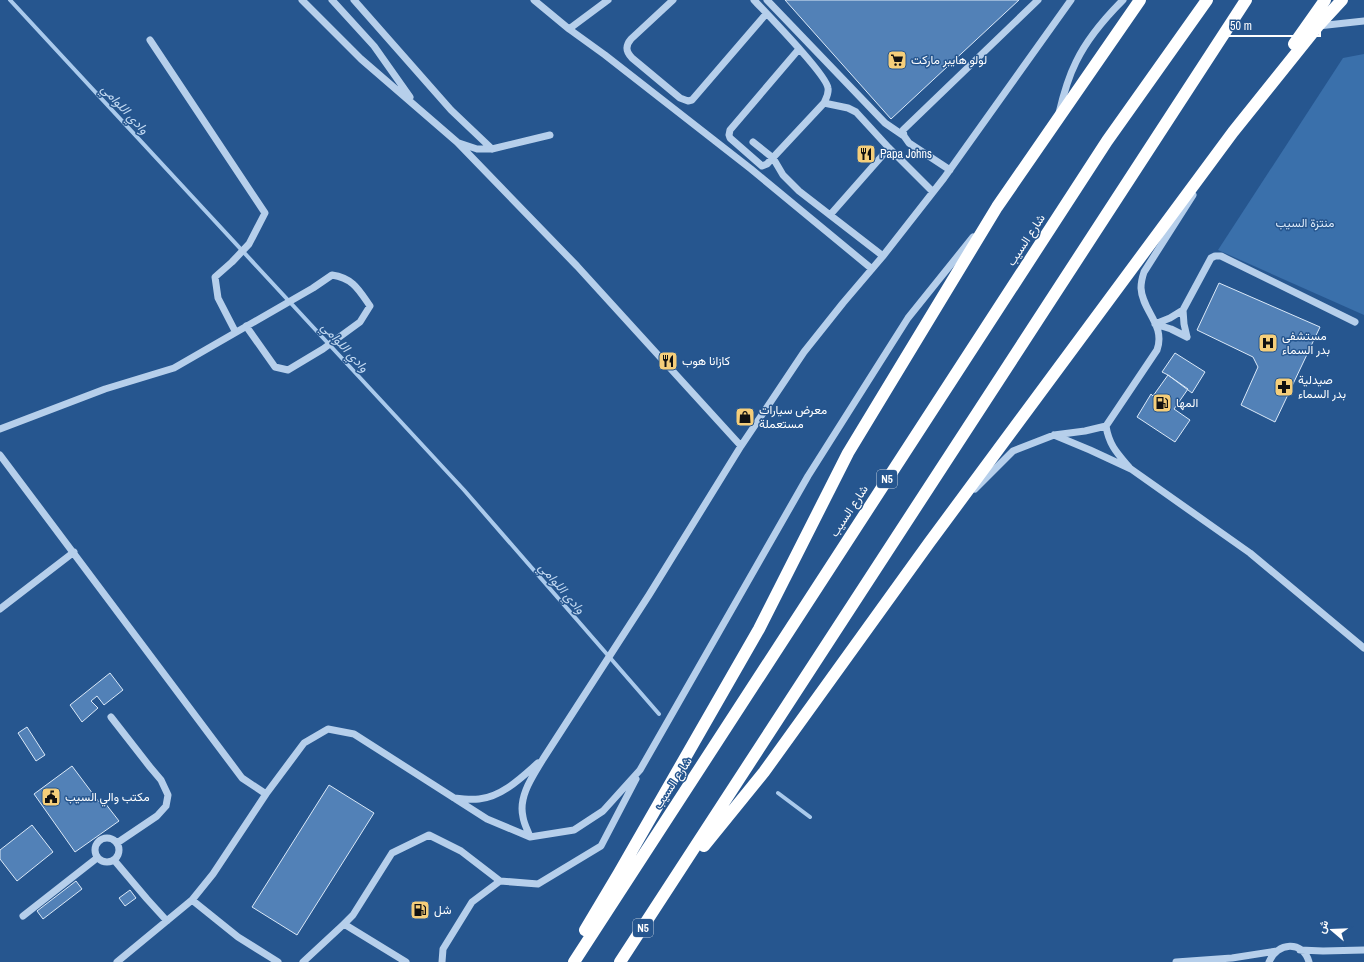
<svg xmlns="http://www.w3.org/2000/svg" width="1364" height="962" viewBox="0 0 1364 962" font-family="'Archivo Narrow',Vazirmatn,sans-serif">
	<style>
		.green { fill: #3a70ab }
		.lines { fill: none; stroke-linecap: round; stroke-linejoin: round }
		.stream { stroke: #aacaec; stroke-width: 4 }
		.building { fill: #5281b7; stroke: #dbe9f8 }
		.minor { stroke: #b6cfeb; stroke-width: 7 }
		.highway { stroke: #fff; stroke-width: 12 }
		.labels { text-anchor: middle; dominant-baseline: central; stroke-width: 3; stroke-linejoin: round; paint-order: stroke }
		.shield { fill: #26568f; stroke: #beccdd; stroke-width: 1 }
		.shield-label { font-size: 11px; font-weight: bold; fill: #fff }
		.poi-label { font-size: 12px; fill: #fff; stroke: #26568f; text-anchor: start }
		.park-label { font-size: 12px; fill: #dbe9f8; stroke: #26568f }
		.street-label { font-size: 12px; fill: #fff; stroke: #26568f }
		.water-label { font-size: 13px; font-style: italic; fill: #c2d9f2; stroke: #26568f }
	</style>
	<rect width="100%" height="100%" fill="#26568f"/>
	<!-- green -->
	<path class="green" d="M1364,54V315L1218,250L1343,58Z"/>
	<g class="lines">
		<!-- stream -->
		<path class="stream" d="M10,0L464,490L659,714
			M778,793L810,817"/>
	</g>
	<!-- building -->
	<path class="building" d="M785,0H1019L891,119Z
		M1219,283L1320,327L1275,422L1241,405L1258,367L1253,357L1197,330Z
		M1175,353L1205,372L1192,393L1168,375L1162,372Z
		M1168,375L1188,389L1174,409L1190,420L1175,442L1137,417L1151,394L1153,396Z
		M110,673L123,690L104,705L97,696L91,701L98,708L82,722L70,705Z
		M27,727L45,755L36,761L18,733Z
		M72,766L99,802L105,803L119,821L75,852L34,794Z
		M329,785L374,813L297,935L252,907Z
		M32,825L53,852L17,881L0,859V850Z
		M76,881L82,889L43,919L37,911Z
		M130,890L136,898L125,906L119,898Z"/>
	<g class="lines">
		<!-- minor -->
		<path class="minor" d="M302,0L361,59L457,142L577,266L741,446
			M332,0L374,46L410,97
			M354,0L451,110L492,149
			M534,0L569,29L605,55L751,169L872,269
			M673,0L631,39C625,46 626,52 632,58L680,98L688,101L692,100L766,14
			M754,0C767,14 826,74 828,88C829,94 826,98 824,103L767,164L762,166L730,138L729,135L730,130L799,49
			M767,0L885,123L904,136
			M1318,26L1364,21
			M569,29L608,0
			M150,40L265,213L249,244L232,262L215,277L218,298L235,331
			M824,103L848,108L856,112L889,148L933,192
			M1059,113C1063,96 1068,78 1076,62C1087,39 1104,19 1123,0
			M753,142L773,158L783,175L799,191L883,256
			M459,143L477,149H492L550,135
			M950,170L909,143L904,136L903,130L1038,0
			M830,215L889,148
			M1155,324L1171,329L1187,337
			M1155,324L1170,318L1183,310
			M1187,337L1184,324L1183,310L1211,258L1215,256H1221L1355,322
			M1106,426C1109,445 1117,453 1129,467
			M0,429L105,389L174,368L313,288L332,275C353,278 359,290 370,306L360,322L323,349L288,370L275,367L246,326
			M1054,435L1090,450L1131,469L1250,553L1364,648
			M0,455L242,778L266,794
			M975,489L1013,451L1054,435L1085,431L1106,426L1157,350C1166,325 1142,311 1141,288C1141,283 1142,278 1144,272L1193,195
			M0,609L74,552
			M111,717L150,767L161,780L168,795L166,806L157,816L117,843
			M454,798C462,799 471,800 479,799C502,797 522,777 538,763
			M530,837C528,831 524,824 523,817C518,796 533,776 543,759L649,595L741,446L804,352L843,303L883,256L944,178L1071,0
			M95 850a12 12 0 1 1 24 0a12 12 0 1 1-24 0Z
			M114,860L147,899L167,921
			M192,900L238,937L278,962
			M23,916L97,858
			M1300,950L1323,951L1364,950
			M117,962L192,900L213,874L266,794L304,743L328,729L354,734L487,819L530,837L574,830L603,811L640,770L808,476L908,318L973,237
			M303,962L344,924
			M406,962L344,924L353,915L392,853L429,835L461,851L500,881L538,884L601,846L636,779
			M442,962L443,949L472,902L500,881
			M1176,962L1232,958L1277,951
			M1269,962C1277,942 1303,940 1309,962"/>
		<!-- highway -->
		<path class="highway" d="M1294,44L1325,0
			M704,846L764,772L929,543L1233,132L1318,26L1342,0
			M585,930L619,873L759,629L848,453L997,207L1140,0
			M574,962L1107,141L1207,0
			M620,962L1246,0"/>
	</g>
	<!-- icons -->
	<defs>
		<g id="supermarket-square" transform="scale(1)"><rect x="-9" y="-9" width="18" height="18" rx="4" fill="#f5ce7a" stroke="#26568f"/><path d="M-6-5.5h2.5l.6 2H6L4.5 2H-2.5L-4.4-4H-6ZM-1.5 3.2a1.3 1.3 0 1 0 .1 0ZM3 3.2a1.3 1.3 0 1 0 .1 0Z" fill="#111"/></g>
		<g id="restaurant-square" transform="scale(1)"><rect x="-9" y="-9" width="18" height="18" rx="4" fill="#f5ce7a" stroke="#26568f"/><path d="M-5-6h1v4h1v-4h1v4h1v-4h1v5L-1.5 .5V6h-2V.5L-5-1ZM5-6V6H3V1.5H1.5Q1.5-4 5-6Z" fill="#111"/></g>
		<g id="hospital-square" transform="scale(1)"><rect x="-9" y="-9" width="18" height="18" rx="4" fill="#f5ce7a" stroke="#26568f"/><path d="M-5-5h3v3.5h4V-5h3V5h-3V1.5h-4V5h-3Z" fill="#111"/></g>
		<g id="pharmacy-square" transform="scale(1)"><rect x="-9" y="-9" width="18" height="18" rx="4" fill="#f5ce7a" stroke="#26568f"/><path d="M-2-6h4v4h4v4h-4v4h-4v-4h-4v-4h4Z" fill="#111"/></g>
		<g id="fuel-square" transform="scale(1)"><rect x="-9" y="-9" width="18" height="18" rx="4" fill="#f5ce7a" stroke="#26568f"/><path d="M-5.5-6h7V0h2V4h1.3V-2.5L3-4.5l.8-.8L6-3V5H2.5V1h-1V6h-7ZM-4.2-4.7v3.2H.2V-4.7Z" fill="#111"/></g>
		<g id="shop-square" transform="scale(1)"><rect x="-9" y="-9" width="18" height="18" rx="4" fill="#f5ce7a" stroke="#26568f"/><path d="M-5-2.5h2.3a2.7 3.5 0 0 1 5.4 0H5L5.5 6h-11ZM-1.5-2.5h3a1.5 2.3 0 0 0-3 0Z" fill="#111"/></g>
		<g id="civic-square" transform="scale(1)"><rect x="-9" y="-9" width="18" height="18" rx="4" fill="#f5ce7a" stroke="#26568f"/><path d="M-.6-6.5H3V-4.5H.6V-3L4-1V1h2V6H-6V1h2V-1L-.6-3ZM-1.2 2.5V6h2.4V2.5Z" fill="#111"/></g>
	</defs>
	<g fill-rule="evenodd">
		<use href="#supermarket-square" x="897" y="60"/>
		<use href="#restaurant-square" x="866" y="154"/>
		<use href="#hospital-square" x="1268" y="343"/>
		<use href="#restaurant-square" x="668" y="361"/>
		<use href="#pharmacy-square" x="1284" y="387"/>
		<use href="#fuel-square" x="1162" y="403"/>
		<use href="#shop-square" x="745" y="417"/>
		<use href="#civic-square" x="51" y="797"/>
		<use href="#fuel-square" x="420" y="910"/>
	</g>
	<g class="labels">
		<!-- shield labels -->
		<g class="shield">
			<rect x="877" y="470" width="20" height="18" rx="3"/>
			<rect x="633" y="919" width="20" height="18" rx="3"/>
		</g>
		<g class="shield-label">
			<text x="887" y="479">N5</text>
			<text x="643" y="928">N5</text>
		</g>
		<!-- poi labels -->
		<g class="poi-label">
			<text x="911" y="60">لولو هايبر ماركت</text>
			<text x="880" y="154">Papa Johns</text>
			<text x="1282" y="336">مستشفى<tspan x="1282" dy="14">بدر السماء</tspan></text>
			<text x="682" y="361">كازانا هوب</text>
			<text x="1298" y="380">صيدلية<tspan x="1298" dy="14">بدر السماء</tspan></text>
			<text x="1176" y="403">المها</text>
			<text x="759" y="410">معرض سيارات<tspan x="759" dy="14">مستعملة</tspan></text>
			<text x="65" y="797">مكتب والي السيب</text>
			<text x="434" y="910">شل</text>
		</g>
		<!-- park labels -->
		<g class="park-label">
			<text x="1305" y="223">منتزة السيب</text>
		</g>
		<!-- street labels -->
		<g class="street-label">
			<text transform="translate(1026 240) rotate(-57)">شارع السيب</text>
			<text transform="translate(849 511) rotate(-57)">شارع السيب</text>
			<text transform="translate(673 783) rotate(-57)">شارع السيب</text>
		</g>
		<!-- water labels -->
		<g class="water-label">
			<text transform="translate(125 109) rotate(47)">وادي اللوامي</text>
			<text transform="translate(345 347) rotate(47)">وادي اللوامي</text>
			<text transform="translate(562 588) rotate(49)">وادي اللوامي</text>
		</g>
	</g>
	<!-- north arrow -->
	<g transform="translate(1332 930) rotate(289)" stroke="#26568f" stroke-width="3" paint-order="stroke">
	<path d="M0-3L7 15L0 10L-7 15Z" fill="#ffffff"/>
	<text y="-6" font-size="11" font-weight="bold" text-anchor="middle" fill="#ffffff">ش</text>
	</g>
	<!-- scale -->
	<path d="M1224 30v6h96v-6" fill="none" stroke="#ffffff" stroke-width="2"/>
	<text x="1230" y="30" font-size="12" fill="#ffffff" stroke="#26568f" stroke-width="3" paint-order="stroke">50 m</text>
</svg>
